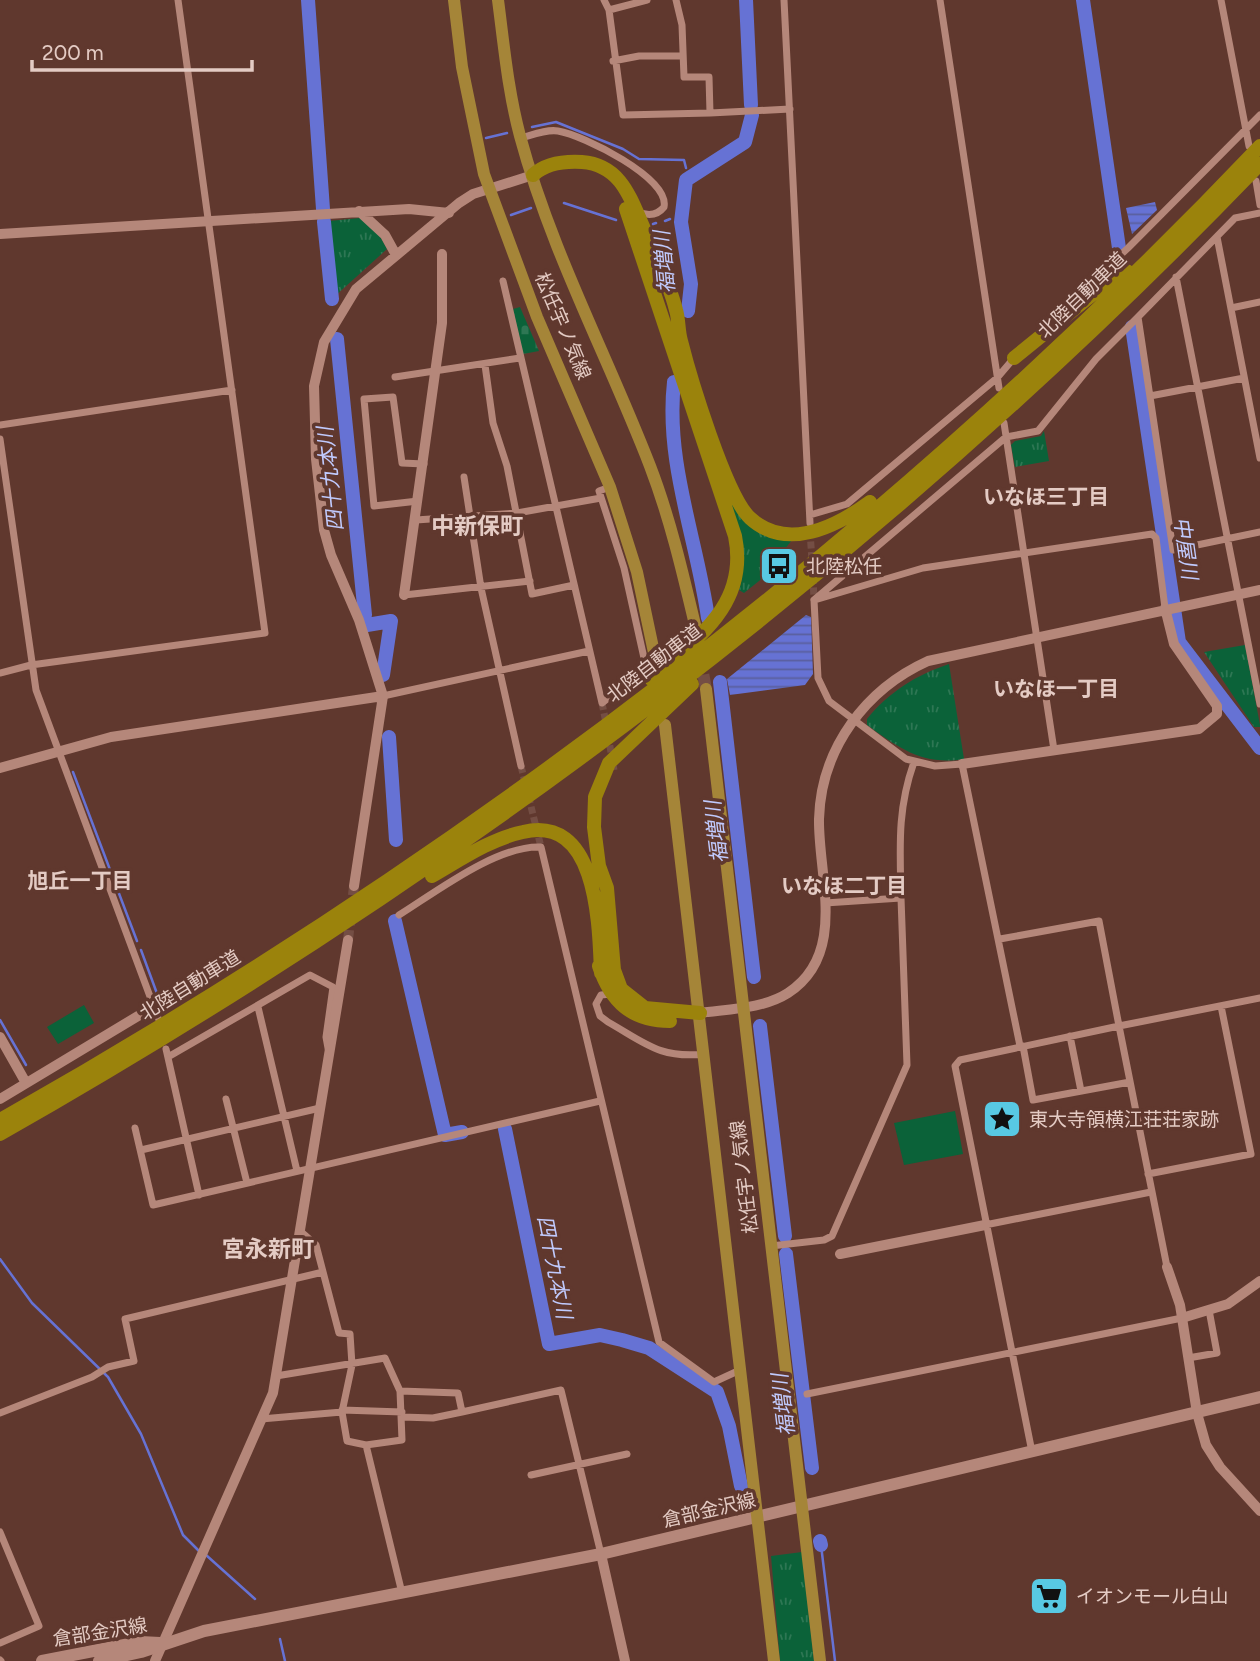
<svg xmlns="http://www.w3.org/2000/svg" width="1260" height="1661" viewBox="0 0 1260 1661" font-family="Figtree,'Noto Sans JP',sans-serif">
	<style>
		.grass { fill: url(#grass-tufts) }
		.cemetery { fill: url(#cemetery-stones) }
		.pitch { fill: #0b6239 }
		.water { fill: url(#water-rules) }
		.lines { fill: none; stroke-linecap: round; stroke-linejoin: round }
		.stream { stroke: #6672d4; stroke-width: 2.5 }
		.river { stroke: #6672d4; stroke-width: 14 }
		.minor-tunnel { stroke: #744e44; stroke-width: 7; stroke-dasharray: 7 3.5; stroke-linecap: butt }
		.tertiary-tunnel { stroke: #744e44; stroke-width: 10; stroke-dasharray: 10 5; stroke-linecap: butt }
		.primary-tunnel { stroke: #744e44; stroke-width: 12; stroke-dasharray: 12 6; stroke-linecap: butt }
		.minor { stroke: #b5877a; stroke-width: 7 }
		.tertiary { stroke: #b5877a; stroke-width: 10 }
		.secondary { stroke: #b5877a; stroke-width: 12 }
		.primary { stroke: #a58538; stroke-width: 12 }
		.motorway { stroke: #9b830c; stroke-width: 14 }
		.labels { text-anchor: middle; dominant-baseline: central; stroke-width: 7; stroke-linejoin: round; paint-order: stroke }
		.street-label { font-size: 19px; fill: #e4cbc4; stroke: #60382e }
		.poi-label { font-size: 19px; fill: #e4cbc4; stroke: #60382e; text-anchor: start }
		.water-label { font-size: 21px; font-style: italic; fill: #c0cafd; stroke: #60382e }
		.neighbourhood-label { font-size: 21px; font-weight: bold; fill: #e4cbc4; stroke: #60382e }
		.quarter-label { font-size: 23px; font-weight: bold; fill: #e4cbc4; stroke: #60382e }
	</style>
	<defs>
		<pattern id="grass-tufts" width="24" height="20" patternUnits="userSpaceOnUse" patternTransform="scale(1.75)"><rect width="24" height="20" fill="#0b6239"/><path d="M3 7l-1-3M5 7V3M7 7l1-3M15 17l-1-3M17 17v-4M19 17l1-3" fill="none" stroke="#2e7754"/></pattern>
		<pattern id="cemetery-stones" width="16" height="16" patternUnits="userSpaceOnUse" patternTransform="scale(1.75)"><rect width="16" height="16" fill="#0b6239"/><path d="M2 7V4a2 2 0 0 1 4 0v3zM10 15v-3a2 2 0 0 1 4 0v3z" fill="#2e7754"/></pattern>
		<pattern id="water-rules" width="6" height="5" patternUnits="userSpaceOnUse" patternTransform="scale(1.75)"><rect width="6" height="5" fill="#6672d4"/><path d="M0 2.5h6" fill="none" stroke="#5a5f9e"/></pattern>
	</defs>
	<rect width="100%" height="100%" fill="#60382e"/>
	<!-- grass -->
	<path class="grass" d="M360,218L380,236L387,249L334,297L329,221Z
		M1044,431L1049,461L1015,467L1011,445L1015,441L1041,436Z
		M730,501L792,540L784,550L789,557L744,593L739,590C749,559 738,531 730,501Z
		M1245,645L1260,725V727H1254L1204,652Z
		M949,664L964,759C923,766 899,748 867,725V719C889,692 916,675 949,664Z
		M802,1552L814,1661H780L771,1556Z"/>
	<!-- cemetery -->
	<path class="cemetery" d="M520,307L539,351L523,354L513,309Z"/>
	<!-- pitch -->
	<path class="pitch" d="M84,1005L94,1023L58,1044L47,1027Z
		M955,1111L963,1154L904,1165L894,1123Z"/>
	<!-- water -->
	<path class="water" d="M1155,202L1157,210L1132,234L1126,208Z
		M806,615L811,617L813,674L805,685L730,695L727,679Z"/>
	<g class="lines">
		<!-- stream -->
		<path class="stream" d="M532,127L556,122L623,149L639,159L684,160L686,168
			M486,138L507,133
			M686,180L687,174
			M564,203L616,220
			M511,215L531,208
			M679,219L681,220
			M665,221L670,219
			M653,224L656,223
			M73,772L137,941
			M141,950L159,999
			M0,1020L26,1065
			M0,1259L32,1303L108,1377L141,1434L183,1535L200,1552
			M821,1545L835,1661
			M206,1555L255,1599
			M280,1639L285,1661"/>
		<!-- river -->
		<path class="river" d="M308,0L323,209
			M746,0L751,105
			M1083,0L1119,248
			M324,222L332,299
			M688,311L691,284L681,222L686,180L745,142L752,115
			M1132,327L1179,642L1260,748
			M337,339L365,615
			M674,382C665,462 697,540 708,618
			M367,625L391,621L383,675
			M720,682L754,977
			M389,737L396,840
			M395,921L445,1135L462,1132
			M760,1026L785,1236
			M505,1129L549,1344L600,1335L622,1340L649,1348L717,1392L729,1426L741,1486
			M786,1254L812,1468
			M820,1541L821,1545"/>
		<!-- minor-tunnel -->
		<path class="minor-tunnel" d="M810,531L812,561
			M813,577L814,600
			M602,703L606,723
			M608,735L614,770
			M521,766L541,847"/>
		<!-- tertiary-tunnel -->
		<path class="tertiary-tunnel" d="M348,940L354,886"/>
		<!-- primary-tunnel -->
		<path class="primary-tunnel" d="M700,657L706,689"/>
		<!-- minor -->
		<path class="minor" d="M604,0L609,10L623,115L710,113
			M676,0L682,25L684,77H709L710,113L790,109
			M784,0L810,523
			M940,0L999,388
			M1221,0L1249,146
			M609,10L647,0
			M613,61L639,56H683
			M521,138C532,135 547,129 558,131C583,135 670,178 664,207C657,216 648,216 638,212
			M1256,181L1260,205
			M1260,213L1235,218L1138,317L1173,550L1260,532
			M1217,237L1260,458
			M1176,277L1260,704
			M503,281L602,703L646,667L624,568L599,491L610,487
			M1231,308L1260,302
			M1049,321L1128,248L1260,115
			M485,365L493,423L507,466L532,594L574,585
			M395,377L520,358
			M1150,396L1244,378
			M1004,423L1054,750
			M0,425L232,390
			M0,439L36,690L158,1018
			M464,477L481,588L521,766
			M418,501L374,506L364,399L393,397L402,463L424,464
			M810,515L847,504L997,378L1014,358
			M416,520L517,513L601,498
			M404,595L530,581
			M818,599L923,568L1152,534L1156,538L1165,608
			M814,600L818,678L829,701L906,759L935,766L962,764L1020,1046
			M814,600L1006,437L1038,431L1096,359L1138,317
			M0,673L31,665L265,633L178,0
			M383,696L589,651
			M825,903L901,898C900,847 897,810 914,762
			M399,915C436,892 497,845 541,847L659,1342L714,1382L740,1370
			M1000,939L1099,921L1119,1026L960,1060L955,1066L1032,1452
			M611,994L601,995L596,1004L600,1016L608,1022C645,1043 660,1059 705,1054
			M258,1007L297,1171
			M1070,1036L1081,1091
			M1023,1046L1033,1100L1130,1082
			M166,1049L199,1195
			M168,1057L310,975L333,987L326,1037L328,1048
			M226,1099L247,1183
			M135,1128L153,1205L600,1101
			M141,1150L320,1108
			M1148,1174L1251,1154L1221,1006
			M985,1225L1151,1192
			M300,1231L316,1245L339,1333L350,1334L352,1365L342,1412L347,1441L366,1445L402,1593
			M771,1246L824,1240L832,1236L907,1065L901,898
			M1167,1267L1119,1026L1260,998
			M1188,1358L1217,1353L1209,1310
			M276,1376L385,1358L400,1391L402,1440L366,1445
			M400,1391L458,1393L462,1412L433,1418L402,1417
			M807,1394L1182,1318
			M342,1410L402,1412
			M462,1412L561,1390L601,1554
			M0,1413L92,1377L108,1367L134,1361L125,1319L323,1272
			M261,1419L342,1412
			M531,1475L627,1454
			M0,1532L39,1626L0,1643
			M0,1660L1,1661"/>
		<!-- tertiary -->
		<path class="tertiary" d="M359,211L385,235L396,255
			M0,234L409,209L449,213
			M404,595L442,323V254
			M962,764L1199,729L1217,714V706L1174,644L1165,608
			M0,768L111,737L383,696
			M354,886L383,696L359,620L331,555L324,530L316,459L314,386L324,342L356,289L459,203L473,194L533,175
			M700,1013C728,1009 763,1009 788,993C848,954 818,876 819,819C821,748 866,689 928,661L1260,590
			M0,1037L26,1083
			M0,1099L153,1007
			M840,1254L985,1225
			M1167,1267L1180,1305L1197,1413L1206,1445L1220,1467L1260,1511
			M1182,1318L1228,1304L1260,1281
			M601,1554L625,1661
			M155,1661L273,1393L348,940"/>
		<!-- secondary -->
		<path class="secondary" d="M42,1661L140,1642L160,1643
			M99,1661L141,1652L204,1631L601,1554L1260,1397"/>
		<!-- primary -->
		<path class="primary" d="M454,0L462,67L484,174L537,317L610,487L637,572L656,662
			M498,0C504,46 508,91 520,136C551,251 607,355 650,466C670,518 683,574 696,629
			M706,689L820,1661
			M665,725L774,1661"/>
		<!-- motorway -->
		<path class="motorway" d="M533,175C546,163 564,161 582,162C622,165 631,200 645,231C656,257 669,282 676,310C679,320 678,331 681,341C690,377 726,496 750,518C787,552 837,526 870,502
			M626,209L735,536C749,605 697,638 651,679
			M1014,358L1104,285L1127,271
			M692,684L609,763L595,797L594,827L599,866L607,888L614,970L621,989L645,1008L700,1013
			M432,876C460,860 490,839 523,832C598,814 599,925 601,973
			M599,966C611,1002 632,1021 670,1021
			M0,1120C463,859 894,531 1260,146
			M0,1134C463,871 891,548 1260,164"/>
	</g>
	<!-- icons -->
	<defs>
		<g id="bus-square" transform="scale(2.0125)"><rect x="-9" y="-9" width="18" height="18" rx="4" fill="#58c9e3" stroke="#60382e"/><path d="M-5-6H5V4H4V6H2V4H-2V6H-4V4H-5ZM-3.5-4V0h7V-4ZM-3.5 1.2v1.5H-2V1.2ZM2 1.2v1.5H3.5V1.2Z" fill="#111"/></g>
		<g id="sight-square" transform="scale(2.0125)"><rect x="-9" y="-9" width="18" height="18" rx="4" fill="#58c9e3" stroke="#60382e"/><path d="M0-6L1.8-2.2L6-1.7L2.9 1.2L3.7 5.4L0 3.3L-3.7 5.4L-2.9 1.2L-6-1.7L-1.8-2.2Z" fill="#111"/></g>
		<g id="supermarket-square" transform="scale(2.0125)"><rect x="-9" y="-9" width="18" height="18" rx="4" fill="#58c9e3" stroke="#60382e"/><path d="M-6-5.5h2.5l.6 2H6L4.5 2H-2.5L-4.4-4H-6ZM-1.5 3.2a1.3 1.3 0 1 0 .1 0ZM3 3.2a1.3 1.3 0 1 0 .1 0Z" fill="#111"/></g>
	</defs>
	<g fill-rule="evenodd">
		<use href="#bus-square" x="779" y="566"/>
		<use href="#sight-square" x="1002" y="1119"/>
		<use href="#supermarket-square" x="1049" y="1596"/>
	</g>
	<g class="labels">
		<!-- street labels -->
		<g class="street-label">
			<text transform="translate(1082 295) rotate(-44)">北陸自動車道</text>
			<text transform="translate(563 326) rotate(67)">松任宇ノ気線</text>
			<text transform="translate(654 663) rotate(-38)">北陸自動車道</text>
			<text transform="translate(190 985) rotate(-32)">北陸自動車道</text>
			<text transform="translate(744 1177) rotate(-97)">松任宇ノ気線</text>
			<text transform="translate(709 1510) rotate(-13)">倉部金沢線</text>
			<text transform="translate(100 1632) rotate(-9)">倉部金沢線</text>
		</g>
		<!-- poi labels -->
		<g class="poi-label">
			<text x="806" y="566">北陸松任</text>
			<text x="1029" y="1119">東大寺領横江荘荘家跡</text>
			<text x="1076" y="1596">イオンモール白山</text>
		</g>
		<!-- water labels -->
		<g class="water-label">
			<text transform="translate(664 262) rotate(-95)">福増川</text>
			<text transform="translate(330 479) rotate(-96)">四十九本川</text>
			<text transform="translate(1186 548) rotate(82)">中屋川</text>
			<text transform="translate(716 832) rotate(-97)">福増川</text>
			<text transform="translate(555 1267) rotate(79)">四十九本川</text>
			<text transform="translate(783 1405) rotate(-97)">福増川</text>
		</g>
		<!-- neighbourhood labels -->
		<g class="neighbourhood-label">
			<text x="1046" y="496">いなほ三丁目</text>
			<text x="1056" y="688">いなほ一丁目</text>
			<text x="80" y="880">旭丘一丁目</text>
			<text x="844" y="885">いなほ二丁目</text>
		</g>
		<!-- quarter labels -->
		<g class="quarter-label">
			<text x="477" y="526">中新保町</text>
			<text x="268" y="1249">宮永新町</text>
		</g>
	</g>
	<!-- scale -->
	<path d="M32 60v10h220v-10" fill="none" stroke="#e4cbc4" stroke-width="3.5"/>
	<text x="42" y="60" font-size="21" fill="#e4cbc4" stroke="#60382e" stroke-width="5" paint-order="stroke">200 m</text>
</svg>
